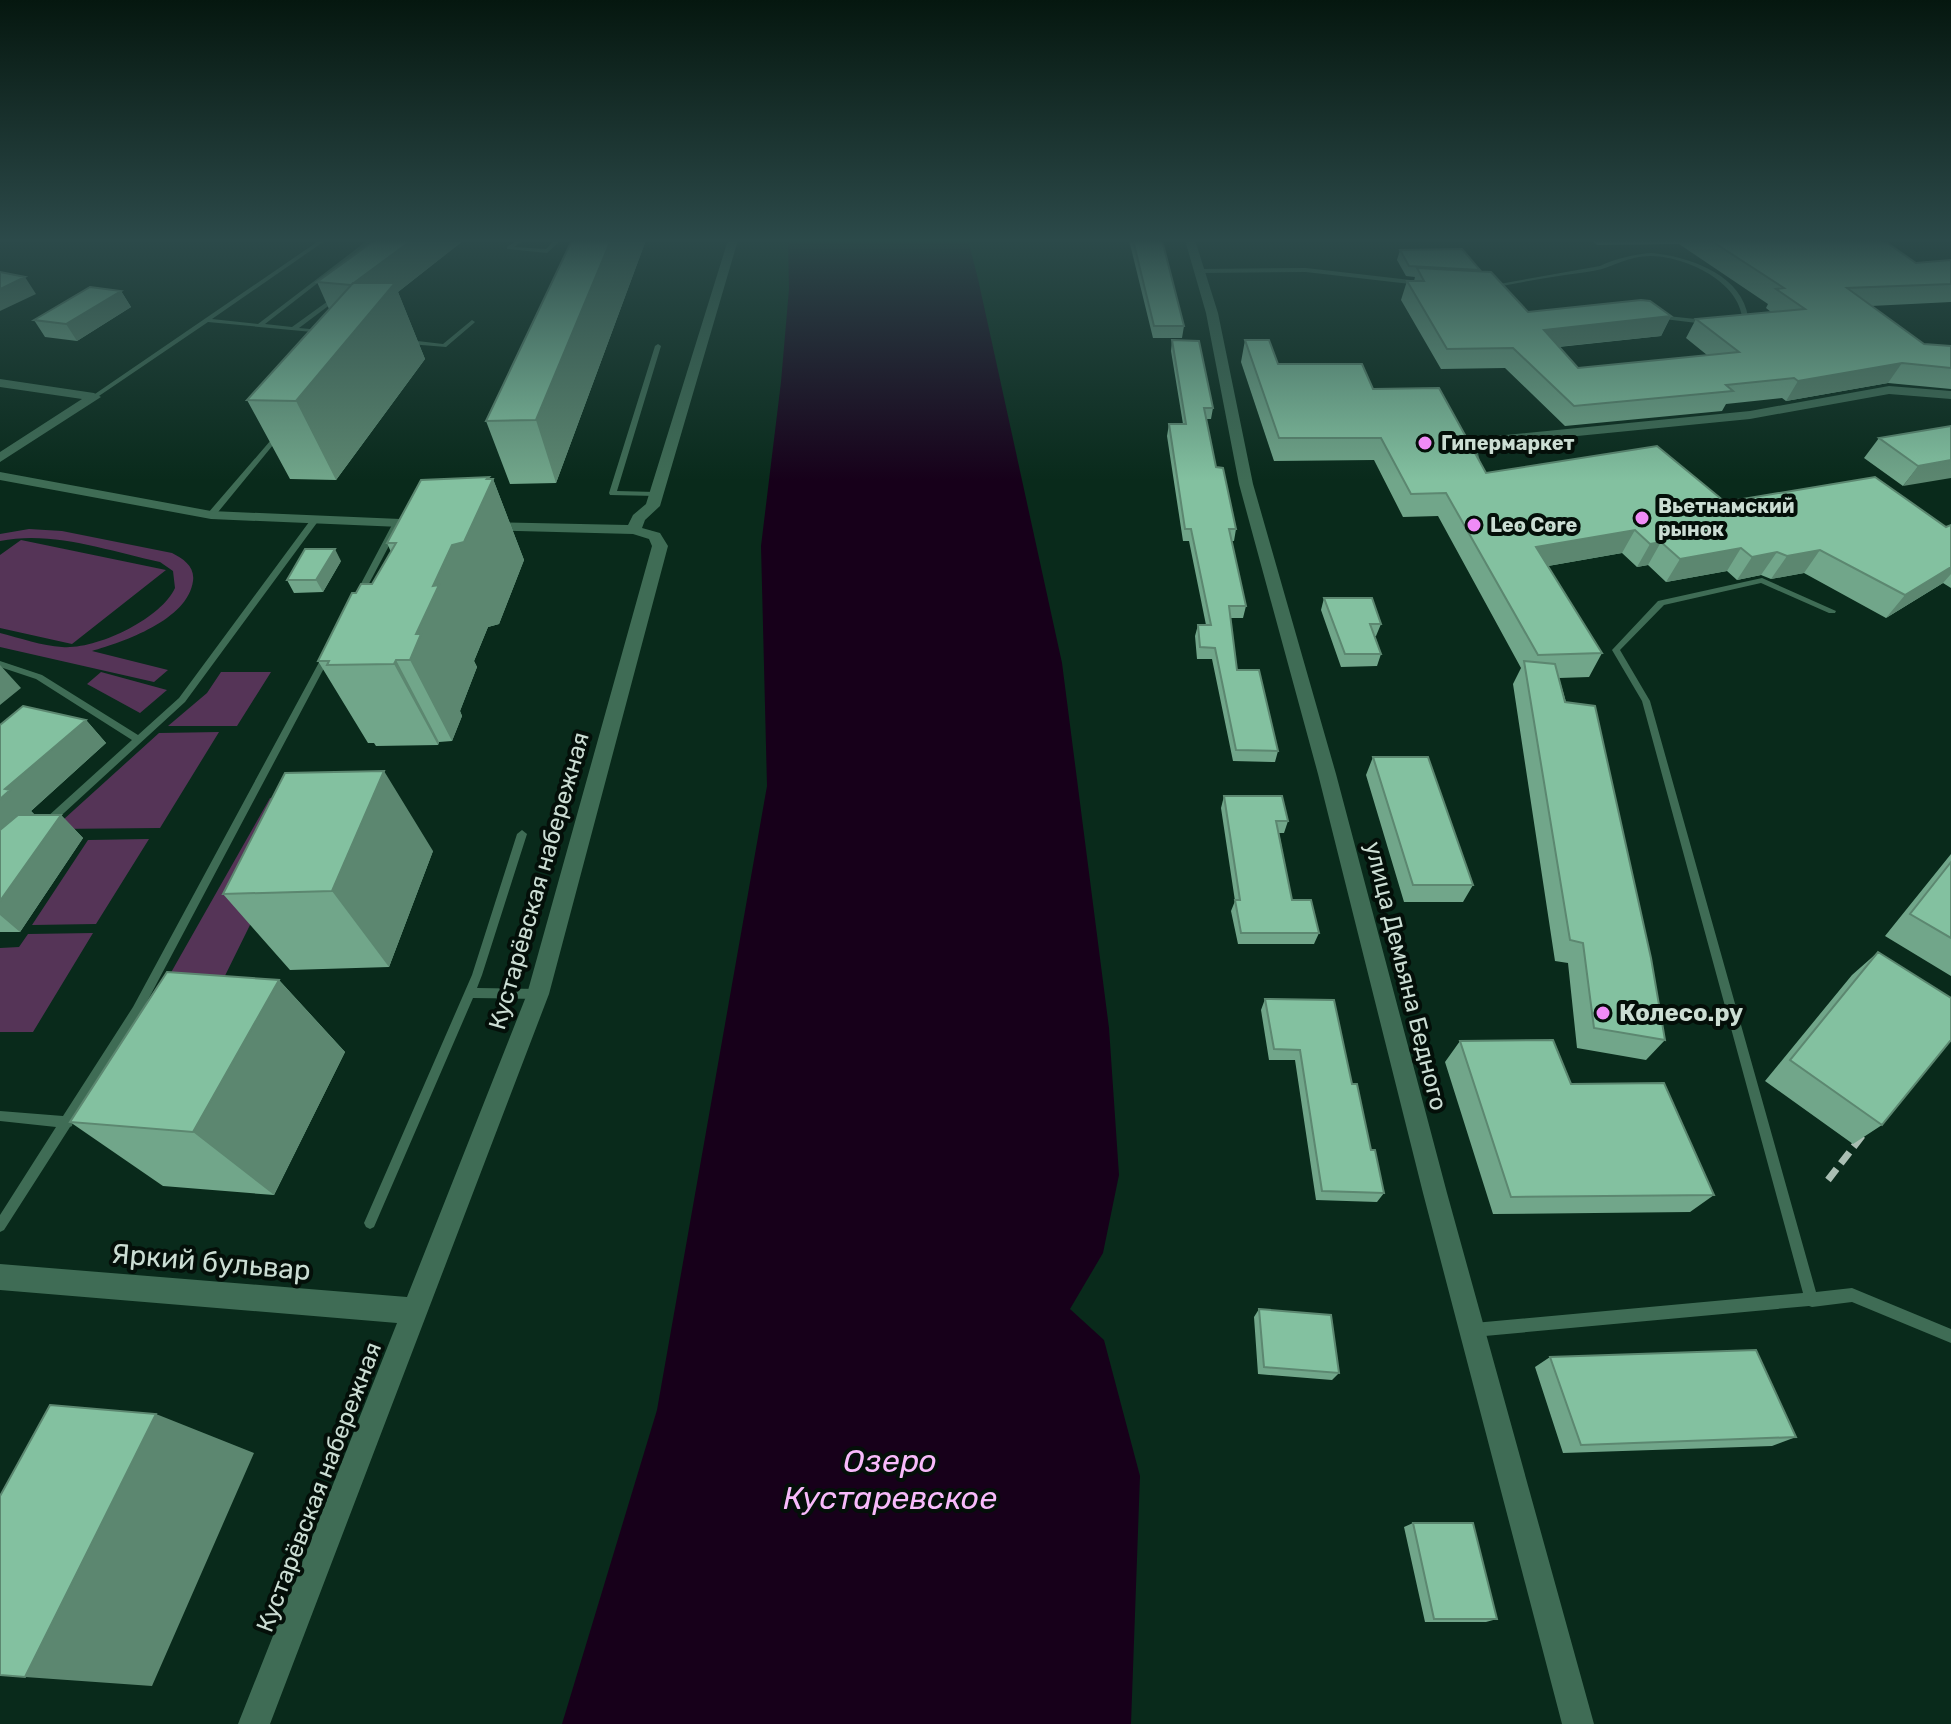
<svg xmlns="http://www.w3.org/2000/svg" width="1951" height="1724" viewBox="0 0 1951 1724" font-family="Rubik,sans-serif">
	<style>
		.green { fill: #553457 }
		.water { fill: #17001a }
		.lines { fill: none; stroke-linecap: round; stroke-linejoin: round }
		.lane { fill: #3f6c55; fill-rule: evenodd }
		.street { fill: #3f6c55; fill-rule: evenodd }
		.rail { stroke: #aabeb3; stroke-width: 7; stroke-dasharray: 14 7; stroke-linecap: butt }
		.wall { fill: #71a68a }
		.shaded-wall { fill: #5c8770 }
		.building { fill: #83c1a0; stroke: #5c8770; stroke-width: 2 }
		.poi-dot { fill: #ef8bf6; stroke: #040f09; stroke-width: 3 }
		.labels { text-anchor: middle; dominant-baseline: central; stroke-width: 8; stroke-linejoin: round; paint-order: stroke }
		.far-poi-label { font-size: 20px; font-weight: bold; fill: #cbddd3; stroke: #040f09; text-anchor: start }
		.street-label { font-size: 24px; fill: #cbddd3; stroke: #040f09 }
		.poi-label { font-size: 24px; font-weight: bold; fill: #cbddd3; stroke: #040f09; text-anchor: start }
		.near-street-label { font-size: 28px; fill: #cbddd3; stroke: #040f09 }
		.near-water-label { font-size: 32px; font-style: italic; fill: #f8bafb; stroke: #040f09 }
	</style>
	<rect width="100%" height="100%" fill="#092a1b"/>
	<!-- green -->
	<path class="green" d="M29,529L62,531L172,553C184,559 195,567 193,581C188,620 123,642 92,651L168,670L154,682L0,647V633C20,638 42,646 62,647C96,650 161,619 175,588L173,571L160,562C109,551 52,530 0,541V534Z
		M21,540L166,570L72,644L0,628V555Z
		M101,672L167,690L140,713L87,684Z
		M221,672H271L237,726H168L207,693Z
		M219,732L160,828L53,829L159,733Z
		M270,798H285L281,862L215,996L97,1103Z
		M149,839L96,924L32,925L88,840Z
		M93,933L33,1032H0V948L19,947L28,934Z"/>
	<!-- water -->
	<path class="water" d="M788,240H968L978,279L1062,663L1109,1028L1119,1175L1103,1253L1070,1309L1104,1340L1140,1476L1131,1724H562L657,1410L767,786L761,546L781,382L789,289Z"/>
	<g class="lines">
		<!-- lane -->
		<path class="lane" d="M320,240H326L212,319L258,324L368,240H373L265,324L292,327L335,296H339V298L299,328L321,330L324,332L323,333L208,322L96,398H92V396Z
			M518,240H524L514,247L546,249L555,240H561L547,253L507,249V247Z
			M1651,253C1687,256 1742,274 1748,317L1735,320V318L1742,316C1736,279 1683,256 1650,256C1629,257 1620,263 1602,269C1590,272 1577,273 1565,275C1540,279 1516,283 1491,288L1488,286L1600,266C1617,258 1632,255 1651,253Z
			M1306,268L1419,281L1422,283L1419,285L1306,272L1199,273L1196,271L1199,269Z
			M1658,315L1705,320L1708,322L1705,324L1656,318V316Z
			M472,320L475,322L474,323L446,347L409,344L406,342L409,340L443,344Z
			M658,344L661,346L617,491L656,492L660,494L656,496L610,495L609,493L655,346Z
			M277,433L282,434L214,517H208V513Z
			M312,518H318L319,520L185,702L52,824H46L44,821L46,818L132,740L36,679L0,667V661L42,675L138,735L179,698Z
			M394,521H397L401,523L363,595L362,597H356L355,595Z
			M1762,578L1836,611L1835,613H1829L1761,583L1664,605L1620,650L1650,701L1816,1292L1852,1288L1951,1329V1343L1852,1302L1812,1307L1809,1306L1474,1337L1469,1335L1467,1330L1469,1325L1474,1323L1803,1293L1642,701L1612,650L1658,601Z
			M327,652L331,655L141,1013L73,1121L72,1126L70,1127L4,1230L0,1232V1215L56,1127L0,1121V1111L63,1116L133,1007L323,655Z
			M522,830L527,834L482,975L477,988L538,989L542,991L543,994L542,997L538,999L473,998L374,1227L370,1229L366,1227L364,1223L472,975L517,834Z"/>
		<!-- street -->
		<path class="street" d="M728,240H738L660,506L645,520L642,528L660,533L668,546L549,994L270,1724H238L397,1323L0,1290V1264L407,1297L527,994L652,546L649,539L633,534L484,530L477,526L484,522L628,525L633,515L646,504Z
			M1185,240H1195L1218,313L1253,484L1336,774L1447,1193L1594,1724H1562L1423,1193L1318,774L1239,484L1206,313Z
			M0,379L94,393L101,397L0,462V452L82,399L0,387Z
			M1889,386L1951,391V399L1889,394L1750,419L1495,444L1477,449L1483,473L1476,477L1469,473L1463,449L1469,441L1495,436L1750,411Z
			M0,472L211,511L424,520L431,524L424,528L211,519L0,480Z"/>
		<!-- rail -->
		<path class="rail" d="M1828,1180L1872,1123"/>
	</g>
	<!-- wall -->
	<path class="wall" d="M375,240H464L398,292L425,359L336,480L290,479L247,400L329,309L317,282Z
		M646,240L556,483L510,484L486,421Z
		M1129,240H1162L1184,326L1182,338H1153Z
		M1592,240H1883L1916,263L1951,260V302L1871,306L1924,344L1951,346V389L1888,383L1786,401L1782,398L1726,404L1722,411L1565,426L1505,368L1441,369L1401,300L1407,281H1414L1415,277L1406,276L1397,260L1400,250L1480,270L1528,312L1671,316L1661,336L1559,347L1578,368L1707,355L1686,338L1696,319L1771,312L1766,308L1768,304L1679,244L1597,245Z
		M121,291L131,307L77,341L45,337L34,320Z
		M1172,340L1213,408L1211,419H1206L1216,467L1236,529L1234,541H1232L1246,606L1243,618H1230L1237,670L1278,751L1275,762L1233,761L1212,659H1197L1195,636L1198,625H1206L1189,541H1183L1167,436L1169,424H1183L1171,351Z
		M1245,340L1278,364L1373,389L1486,473L1946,527L1951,525V588L1943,583L1886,618L1804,573L1771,579L1761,575L1737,580L1727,571L1666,582L1648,565L1637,567L1622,553L1548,566L1602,653L1589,677L1559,678L1665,1040L1646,1060L1577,1048L1568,963L1555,961L1513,684L1521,668L1438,516L1403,517L1374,460L1274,461L1241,362Z
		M1951,426L1903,486L1864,458L1879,438Z
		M489,477V479H493L524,560L499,624L488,627L474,661L477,667L460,711L462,716L452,741L439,742L438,745L376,746L374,743H368L318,661L356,593L372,584L391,552L387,543Z
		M341,561L323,592L294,593L287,580Z
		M1324,598L1381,624L1376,636H1375L1381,654L1377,666L1341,667L1321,610Z
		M86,720L106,743L31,811L34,814L33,815H61L83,838L20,932H0V725Z
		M1373,757L1473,885L1463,902H1404L1366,775Z
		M1224,796L1288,821L1284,833H1279L1292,900L1319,933L1314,944H1238L1231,911L1235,901L1221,808Z
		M433,851L389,967L290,970L223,894Z
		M1951,854V976L1885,936Z
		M1878,952L1882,1125L1853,1144L1765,1081L1852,975Z
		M279,980L345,1052L274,1195L163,1186L70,1122Z
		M1265,999L1352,1084L1371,1150L1384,1193L1377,1202L1316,1200L1295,1060H1269L1261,1010Z
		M1460,1041L1571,1084L1714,1195L1690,1212L1493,1214L1445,1062Z
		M1259,1309L1339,1373L1332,1380L1258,1374L1254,1317Z
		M1550,1357L1796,1437L1772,1446L1563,1453L1535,1367Z
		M1413,1523L1497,1619L1486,1622H1425L1404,1527Z"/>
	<!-- shaded-wall -->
	<path class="shaded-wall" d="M412,240H464L398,292L425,359L336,480L296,401L352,285Z
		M611,240H646L556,483L536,420Z
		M25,277L36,294L0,311V289Z
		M121,291L131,307L77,341L66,324Z
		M1671,316L1661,336L1536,349L1544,330Z
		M1902,363L1888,383L1786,401L1798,381Z
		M1951,460V478L1903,486L1918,466Z
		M489,477L491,484L493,479L524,560L499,624L488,627L474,661L477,667L460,711L462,716L452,741L410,660L416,634L433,586L452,545Z
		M1635,530L1622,553L1525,570L1536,547Z
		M1661,542L1648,565L1637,567L1650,544Z
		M1741,548L1727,571L1666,582L1680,559Z
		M335,549L341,561L323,592L316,580Z
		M1820,550L1804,573L1771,579L1787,556Z
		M1777,552L1761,575L1737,580L1752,557Z
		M1951,567V574L1943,583L1886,618L1905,595Z
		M396,660L439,742L438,745L394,664Z
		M0,665L21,688L0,705Z
		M86,720L106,743L31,811L34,814L13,832L0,856V799L5,789Z
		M384,771L433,851L389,967L332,891Z
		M61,815L83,838L20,932L0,915V901Z
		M279,980L345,1052L274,1195L193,1132Z
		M156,1414L254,1453L152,1686L25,1677Z"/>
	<!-- building -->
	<path class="building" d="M375,240H412L351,285L317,282Z
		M572,240H611L536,420L486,421Z
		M1133,240H1162L1184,326H1154Z
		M1710,240H1883L1916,263L1951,260V284L1847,288L1924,344L1951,346V368L1902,363L1798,381L1794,378L1726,385L1733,391L1574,406L1513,348L1447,349L1407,281H1424L1417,268L1491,272L1528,312L1641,300L1650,301L1671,316L1544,330L1578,368L1739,352L1696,319L1805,309L1776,289L1784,288Z
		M1462,249L1480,270L1409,266L1400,250Z
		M0,272L25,277L0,289Z
		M353,283H395L296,401L247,400Z
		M90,287L121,291L66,324L34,320Z
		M1172,340L1199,341L1213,408H1204L1216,467L1223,468L1236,529H1229L1246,606H1229L1237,670H1259L1278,751L1236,750L1215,648L1200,647L1198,625H1211L1191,529H1185L1169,424H1186Z
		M1245,340H1269L1278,364H1362L1373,389L1439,388L1486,473L1657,446L1725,502L1875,477L1946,527L1951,525V567L1905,595L1820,550L1787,556L1777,552L1752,557L1741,548L1680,559L1661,542L1650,544L1635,530L1536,547L1602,653L1538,655L1446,493L1411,494L1381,438H1279Z
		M1951,426V460L1918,466L1879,438Z
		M489,477L487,479H493L464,542L452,545L433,586L439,585L416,634H421L410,660H396L394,664L327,665L329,661H318L352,593H356L361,584H372L396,543H387L421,480Z
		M305,549H335L316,580H287Z
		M1324,598H1372L1381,624H1370L1381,654H1345Z
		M1524,661L1555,664L1565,702L1595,706L1651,958L1665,1040L1594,1028L1583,943L1570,940Z
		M23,706L86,720L5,789L10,790L0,799V725Z
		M1373,757H1428L1473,885H1413Z
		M384,771L332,891L223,894L285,773Z
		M1224,796H1282L1288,821H1276L1292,900H1311L1319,933H1241L1235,900H1240Z
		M18,815H61L0,901V830Z
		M1951,862V938L1910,914Z
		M1878,952L1951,998V1040L1882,1125L1790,1060Z
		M167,972L279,980L193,1132L70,1122Z
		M1265,999L1334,1000L1352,1084H1357L1371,1150H1375L1384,1193L1322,1191L1300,1050L1274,1049Z
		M1553,1040L1571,1084L1664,1083L1714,1195L1511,1197L1460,1041Z
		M1259,1309L1331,1315L1339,1373L1264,1367Z
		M1756,1350L1796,1437L1581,1445L1550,1357Z
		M50,1405L156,1414L25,1677L0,1675V1496Z
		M1413,1523H1473L1497,1619H1434Z"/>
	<!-- sky -->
	<linearGradient id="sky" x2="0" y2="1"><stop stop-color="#05170f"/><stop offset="0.5" stop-color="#2c4a4a"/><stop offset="1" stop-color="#2c4a4a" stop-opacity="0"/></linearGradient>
	<rect width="1951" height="481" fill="url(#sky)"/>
	<!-- markers -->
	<g class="poi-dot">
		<circle cx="1425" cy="443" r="8"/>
		<circle cx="1642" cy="518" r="8"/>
		<circle cx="1474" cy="525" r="8"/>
		<circle cx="1603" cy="1013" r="8"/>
	</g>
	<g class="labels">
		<!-- far-poi labels -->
		<g class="far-poi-label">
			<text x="1441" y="443">Гипермаркет</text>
			<text x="1658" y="506">Вьетнамский<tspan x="1658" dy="23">рынок</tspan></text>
			<text x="1490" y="525">Leo Core</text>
		</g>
		<!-- street labels -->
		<g class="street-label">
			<text transform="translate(539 881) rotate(-74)">Кустарёвская набережная</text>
			<text transform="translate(1406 976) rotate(76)">улица Демьяна Бедного</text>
			<text transform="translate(319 1487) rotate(-69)">Кустарёвская набережная</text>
		</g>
		<!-- poi labels -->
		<g class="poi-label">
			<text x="1619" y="1013">Колесо.ру</text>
		</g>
		<!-- near-street labels -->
		<g class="near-street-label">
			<text transform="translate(211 1262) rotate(5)">Яркий бульвар</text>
		</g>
		<!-- near-water labels -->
		<g class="near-water-label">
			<text x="890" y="1461">Озеро<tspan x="890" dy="37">Кустаревское</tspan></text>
		</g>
	</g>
</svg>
